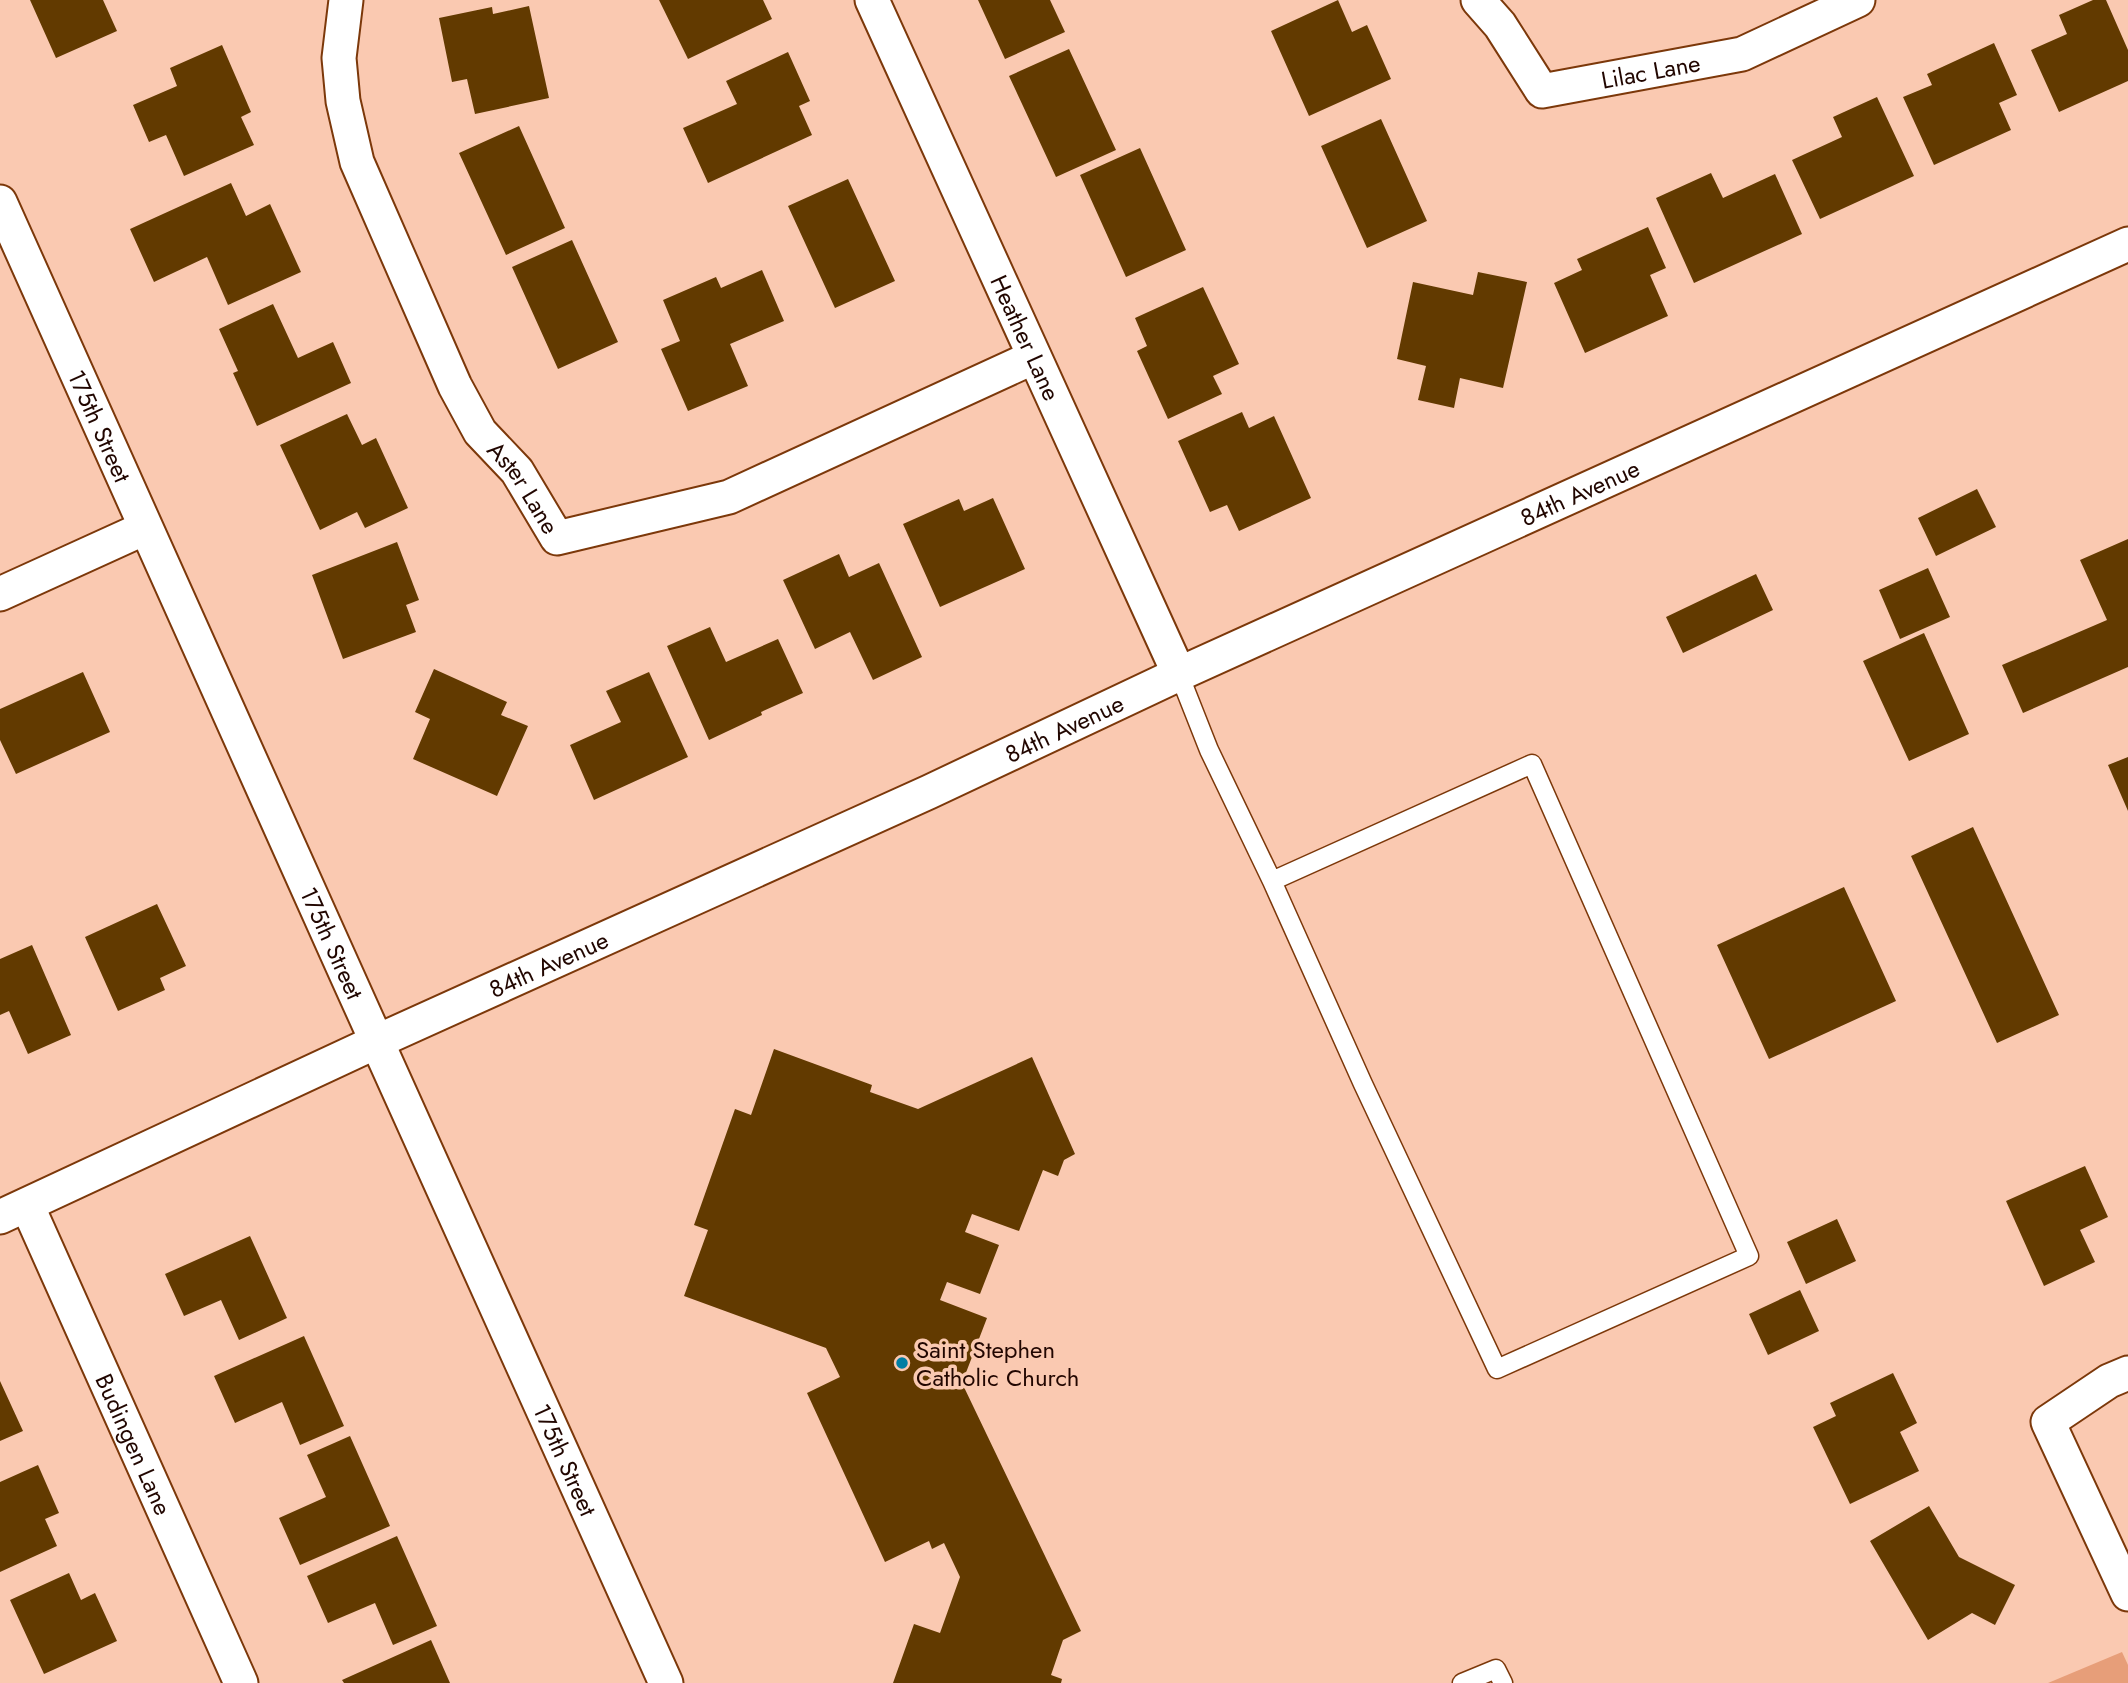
<svg xmlns="http://www.w3.org/2000/svg" width="2128" height="1683" viewBox="0 0 2128 1683" font-family="Jost,sans-serif">
	<style>
		.green { fill: #e79e79 }
		.building { fill: #623a00 }
		.lines { fill: none; stroke-linecap: round; stroke-linejoin: round }
		.service-casing { stroke: #7c380a; stroke-width: 21 }
		.minor-casing { stroke: #7c380a; stroke-width: 37 }
		.service { stroke: #fff; stroke-width: 18 }
		.minor { stroke: #fff; stroke-width: 33 }
		.poi-dot { fill: #007ea3; stroke: #fac9b1; stroke-width: 2.5 }
		.labels { text-anchor: middle; dominant-baseline: central; stroke-width: 7; stroke-linejoin: round; paint-order: stroke }
		.street-label { font-size: 24px; fill: #210600; stroke: #fac9b1 }
		.poi-label { font-size: 24px; fill: #210600; stroke: #fac9b1; text-anchor: start }
	</style>
	<rect width="100%" height="100%" fill="#fac9b1"/>
	<!-- green -->
	<path class="green" d="M2122,1652L2128,1665V1683H2048Z"/>
	<!-- building -->
	<path class="building" d="M30,0H103L117,31L56,58Z
		M659,0H763L772,19L688,59Z
		M978,0H1050L1065,32L1005,59Z
		M1338,0L1352,32L1367,25L1391,79L1309,116L1271,31Z
		M2093,0H2106L2128,50V81L2059,112L2031,50L2067,34L2059,15Z
		M529,6L549,98L475,114L467,79L452,82L439,18L492,7L493,14Z
		M1994,43L2017,95L1999,103L2011,130L1934,165L1903,97L1932,85L1927,74Z
		M222,45L251,112L241,117L254,145L184,176L166,135L149,142L133,105L177,86L170,68Z
		M1069,49L1116,150L1056,177L1009,76Z
		M788,52L810,101L799,106L812,135L708,183L683,128L737,104L726,81Z
		M1877,97L1914,176L1820,219L1792,160L1842,137L1833,117Z
		M1381,119L1427,221L1367,248L1321,146Z
		M519,126L565,228L506,255L459,153Z
		M1140,148L1186,250L1126,277L1080,175Z
		M1711,173L1723,198L1775,174L1802,234L1694,283L1656,198Z
		M848,179L895,281L835,308L788,206Z
		M231,183L246,216L270,204L301,272L228,305L207,257L154,282L130,229Z
		M1648,227L1666,268L1650,275L1668,316L1585,353L1554,283L1582,270L1577,259Z
		M572,240L618,342L558,369L512,267Z
		M762,270L784,321L730,344L748,386L688,411L661,349L680,341L663,300L716,277L721,288Z
		M1478,272L1527,282L1503,388L1460,378L1454,408L1418,400L1426,366L1397,359L1413,282L1473,295Z
		M1203,287L1239,364L1213,376L1222,394L1168,419L1137,351L1147,346L1135,318Z
		M273,304L298,358L333,342L351,383L257,426L233,373L238,371L219,329Z
		M1242,412L1249,428L1274,416L1311,498L1239,531L1227,505L1210,512L1178,441Z
		M347,414L362,445L376,438L408,508L365,528L357,512L320,530L280,445Z
		M1977,489L1996,527L1936,556L1918,518Z
		M993,498L1025,569L940,607L903,524L959,499L964,511Z
		M2128,539V667L2023,713L2002,665L2107,620L2080,560Z
		M397,542L419,600L406,605L416,632L343,659L312,575Z
		M839,554L849,577L879,563L922,657L873,680L850,632L815,649L783,580Z
		M1928,568L1950,617L1900,639L1879,590Z
		M1756,574L1773,610L1683,653L1666,617Z
		M710,627L726,662L778,639L803,693L761,712L762,715L709,740L667,646Z
		M1924,633L1969,734L1909,761L1863,661Z
		M434,669L507,702L501,715L528,726L497,796L413,759L430,719L415,712Z
		M83,672L110,732L16,774L0,740V709Z
		M649,672L688,757L594,800L570,745L621,722L606,691Z
		M2128,757V811L2108,765Z
		M1973,827L2059,1015L1997,1043L1911,856Z
		M1844,887L1896,1001L1769,1059L1717,945Z
		M157,904L186,966L160,978L165,990L118,1011L85,937Z
		M32,945L71,1035L28,1054L9,1011L0,1015V959Z
		M774,1049L872,1085L870,1092L918,1109L1032,1057L1075,1154L1064,1160L1058,1176L1043,1170L1019,1231L972,1214L965,1232L999,1245L980,1294L947,1282L940,1300L987,1318L962,1383L1081,1631L1063,1640L1051,1675L1062,1679L1061,1683H893L914,1624L940,1633L960,1577L944,1543L932,1549L929,1541L885,1562L807,1393L840,1377L826,1348L684,1296L708,1230L694,1225L735,1109L751,1115Z
		M2085,1166L2108,1217L2080,1230L2095,1262L2044,1286L2006,1201Z
		M1837,1219L1856,1261L1806,1284L1787,1242Z
		M250,1236L287,1318L239,1340L221,1300L184,1316L165,1274Z
		M1800,1290L1819,1331L1768,1355L1749,1314Z
		M304,1336L344,1426L300,1445L282,1402L235,1423L214,1376Z
		M1893,1373L1917,1423L1900,1432L1919,1471L1850,1504L1813,1427L1836,1416L1830,1403Z
		M0,1381L23,1431L0,1441Z
		M350,1436L390,1526L300,1565L279,1518L326,1497L307,1455Z
		M38,1465L59,1513L45,1519L57,1546L0,1572V1482Z
		M1929,1506L1959,1557L2015,1585L1995,1625L1972,1613L1928,1640L1870,1541Z
		M397,1536L437,1626L393,1645L375,1603L328,1623L307,1576Z
		M69,1573L81,1600L95,1593L117,1641L44,1674L10,1600Z
		M431,1640L450,1683H344L342,1680Z"/>
	<g class="lines">
		<!-- service casing -->
		<g class="service-casing">
			<path id="service" d="M1179,674L1209,750L1272,881L1363,1084L1497,1369L1749,1256L1532,764L1272,881
				M1462,1683L1496,1669L1503,1683"/>
		</g>
		<!-- minor casing -->
		<g class="minor-casing">
			<g id="minor">
				<path id="s1" d="M346,0L339,58L343,101L357,162L455,386L480,432L517,471L557,538L729,497L1034,357"/>
				<path id="s2" d="M872,0L1179,674"/>
				<path id="s3" d="M1478,0L1500,25L1542,91L1742,54L1858,0"/>
				<path id="s4" d="M0,202C220,697 444,1189 666,1683"/>
				<path d="M0,594L145,528"/>
				<path id="s5" d="M27,1205L241,1683"/>
				<path id="s6" d="M0,1217L378,1041L929,792L1179,674L2128,244"/>
				<path d="M2128,1373L2109,1381L2048,1422L2128,1594"/>
			</g>
		</g>
		<!-- service -->
		<use href="#service" class="service"/>
		<!-- minor -->
		<use href="#minor" class="minor"/>
	</g>
	<!-- markers -->
	<circle class="poi-dot" cx="902" cy="1363" r="7"/>
	<g class="labels">
		<!-- street labels -->
		<g class="street-label">
			<text stroke="none"><textPath href="#s3" startOffset="222">Lilac Lane</textPath></text>
			<text stroke="none"><textPath href="#s2" startOffset="371">Heather Lane</textPath></text>
			<text stroke="none"><textPath href="#s4" startOffset="245">175th Street</textPath></text>
			<text stroke="none"><textPath href="#s1" startOffset="532">Aster Lane</textPath></text>
			<text stroke="none"><textPath href="#s6" startOffset="1738">84th Avenue</textPath></text>
			<text stroke="none"><textPath href="#s6" startOffset="1171">84th Avenue</textPath></text>
			<text stroke="none"><textPath href="#s4" startOffset="812">175th Street</textPath></text>
			<text stroke="none"><textPath href="#s6" startOffset="604">84th Avenue</textPath></text>
			<text stroke="none"><textPath href="#s5" startOffset="262">Budingen Lane</textPath></text>
			<text stroke="none"><textPath href="#s4" startOffset="1379">175th Street</textPath></text>
		</g>
		<!-- poi labels -->
		<g class="poi-label">
			<text x="916" y="1349">Saint Stephen<tspan x="916" dy="28">Catholic Church</tspan></text>
		</g>
	</g>
</svg>
